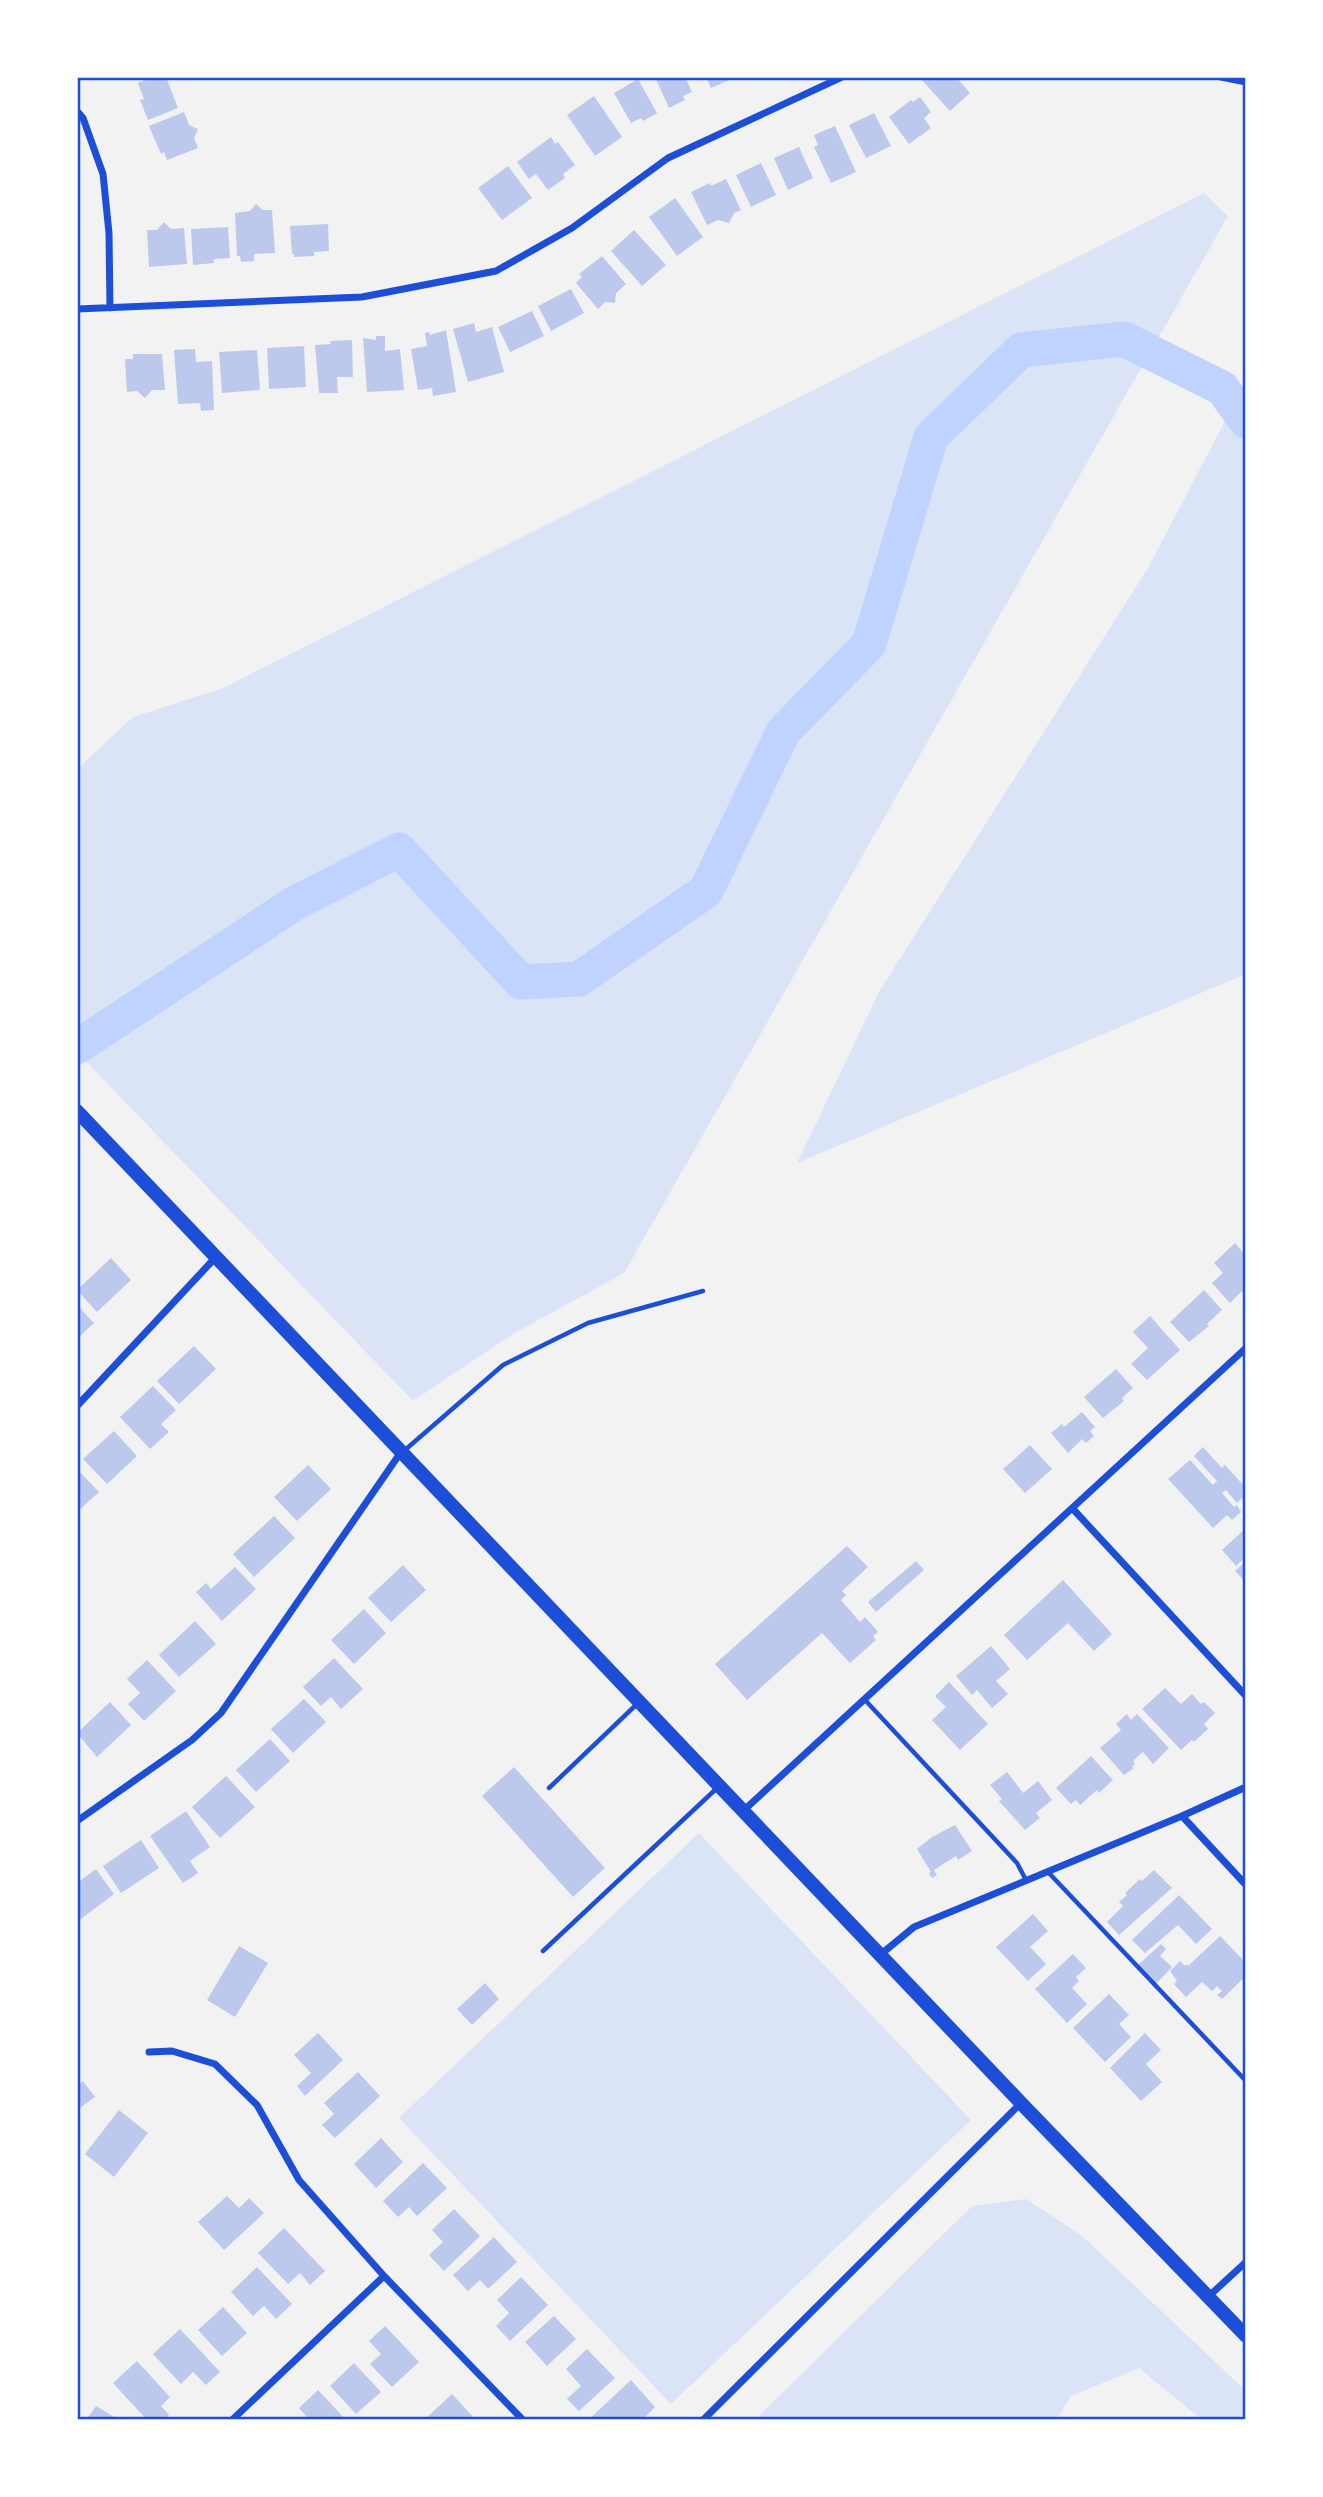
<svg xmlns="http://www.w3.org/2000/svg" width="1323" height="2497" viewBox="0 0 1323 2497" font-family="Poppins,sans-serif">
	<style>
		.green { fill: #dbe4f7 }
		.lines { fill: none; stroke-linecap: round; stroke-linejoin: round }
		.river { stroke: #bfd3fe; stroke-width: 35 }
		.building { fill: #bdc9ec }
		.service { stroke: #1d4ed8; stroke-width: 4.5 }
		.minor { stroke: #1d4ed8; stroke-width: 7 }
		.primary { stroke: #1d4ed8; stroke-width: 14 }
		.neatline { fill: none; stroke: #1d4ed8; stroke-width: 2.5 }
	</style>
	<rect width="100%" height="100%" fill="#f2f2f2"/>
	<!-- green -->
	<path class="green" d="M1204,193L1228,216L624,1273L513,1334L413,1401L77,1052V769L133,717L223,688Z
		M1246,381V974L797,1163L880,990L1148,568Z
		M699,1833L971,2120L671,2404L399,2118Z
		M1026,2199L1081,2235L1246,2391V2412L1236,2420H1202L1139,2368L1071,2396L1056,2420H755L972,2206Z"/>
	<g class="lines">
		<!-- river -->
		<path class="river" d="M77,1047L295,903L399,850L521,982L579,979L706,891L783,732L869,644L931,437L1021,350L1124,339L1222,388L1246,421"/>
	</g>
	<!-- building -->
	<path class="building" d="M153,77H166L178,108L148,120L140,100L144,99L138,83Z
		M655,77H685L692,92L683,96L685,100L669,108Z
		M706,77H736L711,88Z
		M923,77H956L970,93L950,111L921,79Z
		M638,79L657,113L643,121L641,118L631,123L614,93Z
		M594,96L622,137L595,156L567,115Z
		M920,97L931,112L924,118L931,128L909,144L889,117L911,100L913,102Z
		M184,112L189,125L198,129L194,138L198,148L167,160L164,152L161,154L149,126Z
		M874,113L891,146L866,158L849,125Z
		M835,126L856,172L831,183L814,147L818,145L814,135Z
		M551,137L555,144L558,142L575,165L563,174L565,178L548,190L536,174L529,179L517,162Z
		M799,147L813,178L788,190L774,158Z
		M761,163L776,195L751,207L736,175Z
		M508,166L532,198L502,220L478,188Z
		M726,179L741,210L734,213L729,223L718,220L707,225L691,192L710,183L711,186Z
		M675,198L703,237L677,256L649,217Z
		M256,204L263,210H272L275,253L254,254V261L241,262L240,256H237L235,213L250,211Z
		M164,222L171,229L184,228L187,264L149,267L147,230H157Z
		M328,224L329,251L314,252V256L294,257V254H292L290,226Z
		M228,227L230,258L214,259V263L193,265L191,229Z
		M634,230L666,265L642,286L611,251Z
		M602,256L626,284L616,293L615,303L605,302L598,309L576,283L582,277L579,274Z
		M571,289L584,313L551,331L538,306Z
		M532,311L544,336L510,352L498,327Z
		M474,323L476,332L492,327L504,372L468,382L453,329Z
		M446,330L456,392L433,396L432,388L418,390L411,349L427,346L425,333L429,332L430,335Z
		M376,336H385V351L400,349L404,390L367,392L363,338L376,340Z
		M352,340L353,377H337L338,393H319L315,345L331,344L330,341Z
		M304,346L306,387L269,389L267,348Z
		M195,349L196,362L212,361L214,410L201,411L200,403L178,404L174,350Z
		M257,350L260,390L222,393L219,352Z
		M133,354H162L165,390H152L145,398L137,391L127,392L125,359H133Z
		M1235,1243L1246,1256V1287L1230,1303L1212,1283L1223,1273L1214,1263Z
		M111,1258L131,1280L97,1312L77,1290Z
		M1204,1290L1222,1310L1207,1324L1209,1326L1189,1342L1170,1322Z
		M77,1305L94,1323L77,1339Z
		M1150,1316L1180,1350L1147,1380L1131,1364L1148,1348L1133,1332Z
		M194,1346L216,1369L179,1404L157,1381Z
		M1116,1369L1133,1388L1122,1398L1124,1401L1103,1418L1084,1397Z
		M153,1386L176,1410L161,1424L169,1432L150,1449L120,1417Z
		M1082,1412L1095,1427L1090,1431L1094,1436L1086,1443L1082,1439L1068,1453L1051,1433L1062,1424L1064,1427Z
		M114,1431L137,1456L107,1484L83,1459Z
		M1030,1445L1052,1469L1025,1493L1003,1469Z
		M1203,1447L1222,1468L1225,1465L1246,1488V1495L1237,1503L1226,1490L1222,1493L1234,1507L1237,1505L1241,1512L1232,1520L1227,1515L1213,1528L1168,1479L1190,1460L1213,1485L1217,1481L1194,1456Z
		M308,1465L331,1489L297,1521L274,1497Z
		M77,1469L99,1492L77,1512Z
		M274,1516L295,1538L254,1577L233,1554Z
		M1246,1528V1557L1236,1566L1222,1550Z
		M847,1546L868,1567L842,1591L846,1595L841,1600L860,1622L865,1617L878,1632L873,1636L876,1640L850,1663L822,1633L747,1700L715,1664Z
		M916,1561L924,1570L876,1612L868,1602Z
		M1246,1561V1583L1235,1571Z
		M403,1565L426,1590L391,1622L368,1598Z
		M235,1567L256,1589L222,1621L196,1592L206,1583L211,1589Z
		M1063,1580L1112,1634L1094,1651L1068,1623L1027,1660L1004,1635Z
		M364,1609L386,1633L354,1664L331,1640Z
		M195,1621L216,1644L179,1677L159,1655Z
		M991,1646L1010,1669L996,1681L1008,1694L992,1708L977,1690L972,1695L956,1676Z
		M334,1658L363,1689L341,1709L331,1697L321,1706L303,1687Z
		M147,1660L176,1691L144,1721L128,1704L140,1693L127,1679Z
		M949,1682L988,1724L960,1750L932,1720L946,1707L935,1696Z
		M1165,1688L1181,1704L1192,1694L1201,1704L1204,1702L1215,1713L1204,1724L1208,1729L1194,1742L1192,1740L1181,1750L1142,1709Z
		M304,1699L326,1722L293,1753L271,1729Z
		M110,1702L131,1725L97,1757L77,1733Z
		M1127,1714L1131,1720L1137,1714L1169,1748L1153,1764L1143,1752L1133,1761L1135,1764L1132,1767L1134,1768L1124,1775L1100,1748L1121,1730L1116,1724Z
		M270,1739L290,1761L256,1792L236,1770Z
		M1091,1756L1113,1780L1099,1793L1097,1790L1080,1805L1076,1800L1071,1804L1056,1788Z
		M514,1767L605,1868L573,1897L482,1796Z
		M1007,1772L1023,1793L1038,1781L1052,1800L1036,1813L1040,1818L1025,1830L999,1801L1002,1799L990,1785Z
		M226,1776L255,1807L220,1838L192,1807Z
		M186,1811L210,1847L190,1861L198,1873L183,1883L150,1836Z
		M955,1825L972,1851L958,1860L956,1856L934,1870L937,1875L932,1878L929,1873L931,1872L917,1849L932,1837Z
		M141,1840L159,1868L121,1893L103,1866Z
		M96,1869L114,1894L77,1922V1883Z
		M1154,1870L1172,1888L1119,1935L1107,1922L1123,1906L1119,1902L1127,1895L1125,1893L1140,1879L1142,1881Z
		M1179,1895L1212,1929L1196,1944L1178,1925L1145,1953L1132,1940Z
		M1033,1914L1048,1931L1030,1947L1046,1964L1028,1981L996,1947Z
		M1220,1936L1246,1963V1976L1222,1999L1217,1995L1222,1991L1217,1986L1212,1991L1202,1982L1186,1997L1174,1984L1177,1981L1170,1971L1180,1961L1185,1966L1187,1964L1188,1966Z
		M1161,1944L1166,1949L1160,1956L1172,1967L1156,1984L1137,1966Z
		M239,1946L268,1963L235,2017L207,2000Z
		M1073,1954L1086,1968L1076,1977L1079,1981L1072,1988L1087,2004L1067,2023L1035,1989Z
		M485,1983L499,1999L472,2025L457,2009Z
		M1109,1994L1129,2015L1119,2024L1131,2037L1105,2062L1073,2028Z
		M318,2033L343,2060L305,2096L297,2086L311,2073L294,2055Z
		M1145,2033L1161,2050L1146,2064L1162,2082L1141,2101L1110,2068Z
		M358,2072L380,2096L335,2138L322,2125L334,2114L324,2103Z
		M83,2081L95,2097L77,2110V2085Z
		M119,2110L148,2133L114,2177L85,2154Z
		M381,2138L403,2162L376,2188L354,2164Z
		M423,2163L447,2188L417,2216L409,2207L398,2217L383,2201Z
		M227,2196L239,2208L249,2198L264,2213L224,2250L198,2222Z
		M454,2209L480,2236L444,2271L429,2255L443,2242L432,2230Z
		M284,2228L325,2271L310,2285L300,2273L288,2284L258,2253Z
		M494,2237L517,2262L488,2289L480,2280L468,2291L453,2275Z
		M257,2267L292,2304L276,2319L264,2306L253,2316L231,2292Z
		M521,2277L548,2305L510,2341L496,2326L509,2313L497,2300Z
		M223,2307L247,2333L222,2356L198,2330Z
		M554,2316L576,2339L547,2366L525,2342Z
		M385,2326L419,2362L392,2387L370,2364L381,2354L369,2341Z
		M180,2329L220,2372L206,2385L193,2372L181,2384L153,2354Z
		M587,2349L615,2378L579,2411L567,2399L581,2386L566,2369Z
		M137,2361L170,2397L161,2406L169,2415L164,2420H147L113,2383Z
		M354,2363L381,2392L356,2414L330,2386Z
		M631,2380L655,2407L642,2420H588Z
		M318,2390L346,2420H305L308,2418L299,2408Z
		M452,2394L476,2420H424Z
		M96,2406L119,2420H86Z"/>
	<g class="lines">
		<!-- service -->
		<path class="service" d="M405,1450L503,1365L588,1323L703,1291
			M865,1700L1017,1863L1026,1880
			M549,1788L637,1704
			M1048,1872L1246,2081
			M543,1951L716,1789"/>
		<!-- minor -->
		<path class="minor" d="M1221,77L1246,82
			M77,111L83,118L103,174L109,233L110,308
			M77,309L362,297L496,271L572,228L668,158L842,77
			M77,1406L215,1258
			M1072,1508L1246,1696
			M743,1811L1246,1348
			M1182,1816L1246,1885
			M77,1821L192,1740L221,1713L401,1452
			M880,1955L914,1927L1182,1816L1246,1787
			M149,2052L172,2051L215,2064L257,2105L299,2180L384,2276L523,2420
			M1209,2296L1246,2262
			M232,2420L384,2276
			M703,2420L1021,2103"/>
		<!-- primary -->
		<path class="primary" d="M77,1111L1021,2103L1246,2336"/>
	</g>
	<!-- border -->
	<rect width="1323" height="2497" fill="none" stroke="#ffffff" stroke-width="158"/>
	<rect x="79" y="79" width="1165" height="2339" class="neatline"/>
</svg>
